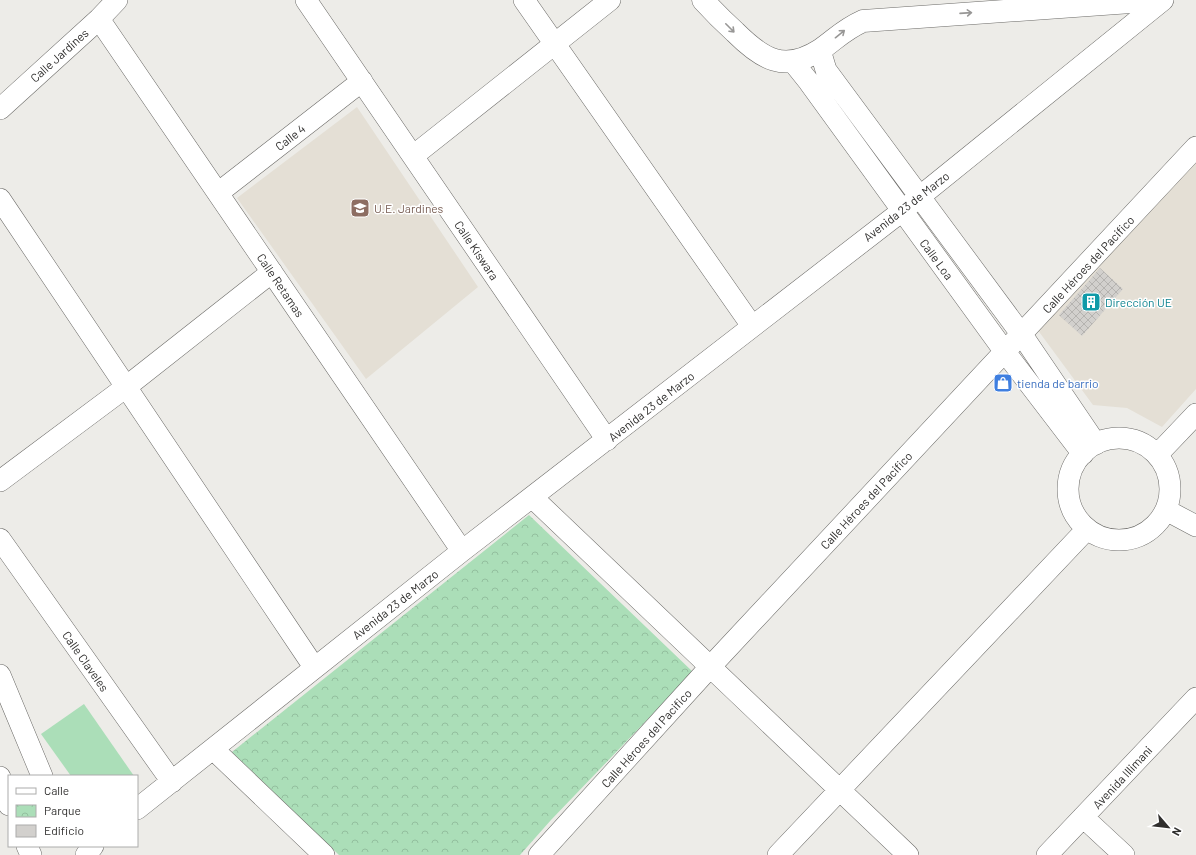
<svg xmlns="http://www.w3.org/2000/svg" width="1196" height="855" viewBox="0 0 1196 855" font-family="Barlow,sans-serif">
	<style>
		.built { fill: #e4dfd5 }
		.green { fill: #abdeb8 }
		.park { fill: url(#park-crowns) }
		.building { fill: url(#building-cross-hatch) }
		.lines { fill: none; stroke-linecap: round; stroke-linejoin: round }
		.minor-casing { stroke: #6c6b68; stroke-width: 22 }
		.tertiary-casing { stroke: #6c6b68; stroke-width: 23 }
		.minor { stroke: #fff; stroke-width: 21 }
		.tertiary { stroke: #fff; stroke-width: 22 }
		.oneway { stroke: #989796 }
		.labels { text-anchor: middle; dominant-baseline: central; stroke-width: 3; stroke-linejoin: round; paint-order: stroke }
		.street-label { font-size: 12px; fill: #302f2e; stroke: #fff }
		.education-label { font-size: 12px; fill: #785e54; stroke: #fff; text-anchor: start }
		.culture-label { font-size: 12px; fill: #0d838f; stroke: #fff; text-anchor: start }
		.shop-label { font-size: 12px; fill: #366cbe; stroke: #fff; text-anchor: start }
	</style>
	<defs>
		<pattern id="park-crowns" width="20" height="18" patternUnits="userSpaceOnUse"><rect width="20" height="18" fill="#abdeb8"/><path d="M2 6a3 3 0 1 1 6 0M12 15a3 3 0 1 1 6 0" fill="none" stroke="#93bf9e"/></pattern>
		<pattern id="building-cross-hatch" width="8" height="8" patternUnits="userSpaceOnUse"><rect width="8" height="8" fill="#d2d0cd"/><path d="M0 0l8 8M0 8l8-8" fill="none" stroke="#b5b3b0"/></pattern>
	</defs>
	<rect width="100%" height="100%" fill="#edece8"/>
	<!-- built -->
	<path class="built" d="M357,107L478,287L366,379L237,198Z
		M1196,161V389L1162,427L1127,408L1093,405L1037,329Z"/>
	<!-- green -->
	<path class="green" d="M84,704L134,776H71L41,734Z"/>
	<!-- park -->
	<path class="park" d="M529,515L693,672L551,820L520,855H339L232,752Z"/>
	<!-- building -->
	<path class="building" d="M1100,268L1123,289L1082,336L1059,315Z"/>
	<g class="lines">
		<!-- minor casing -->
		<g class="minor-casing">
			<path id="minor" d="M306,0L607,440
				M524,0L752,326
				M99,19L462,551
				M820,50L826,70L1022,335L1096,444
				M793,62L809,82L1005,352L1083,454
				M0,109L99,19L117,0
				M413,156L610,0
				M218,193L362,81
				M0,199L314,667
				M1068 489a51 51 0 1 1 102 0a51 51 0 1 1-102 0Z
				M1157,455L1196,414
				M0,481L126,387L272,272
				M533,498L908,855
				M1166,510L1196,526
				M0,539L172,782
				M0,675L42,776
				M213,749L324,855
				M0,777L9,805
				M137,809L462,551L902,211L1163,0
				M1083,817L1124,855
				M27,846L31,855
				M86,855L93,846
				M539,855L710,667L1196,147
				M778,855L1087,529
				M1047,855L1196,698"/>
		</g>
		<!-- tertiary casing -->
		<g class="tertiary-casing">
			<path id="tertiary" d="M703,0C713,11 724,22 735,32C762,59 784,73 820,50C836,39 843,30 863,21L1159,0"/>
		</g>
		<!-- minor -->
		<use href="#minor" class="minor"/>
		<!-- tertiary -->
		<use href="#tertiary" class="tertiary"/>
	</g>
	<!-- one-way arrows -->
	<defs><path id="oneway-shaft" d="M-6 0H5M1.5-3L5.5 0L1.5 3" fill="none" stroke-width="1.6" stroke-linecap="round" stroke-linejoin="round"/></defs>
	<g class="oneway">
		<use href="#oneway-shaft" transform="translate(966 13) rotate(-4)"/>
		<use href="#oneway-shaft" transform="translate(730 28) rotate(45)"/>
		<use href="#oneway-shaft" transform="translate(840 34) rotate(-39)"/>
	</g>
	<!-- icons -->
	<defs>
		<g id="school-square" transform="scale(1)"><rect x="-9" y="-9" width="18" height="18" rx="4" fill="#8d6e63" stroke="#fff"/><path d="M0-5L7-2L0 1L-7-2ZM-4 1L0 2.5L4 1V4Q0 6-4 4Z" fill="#fff"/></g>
		<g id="building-square" transform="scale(1)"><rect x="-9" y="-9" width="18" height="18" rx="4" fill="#0f9aa8" stroke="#fff"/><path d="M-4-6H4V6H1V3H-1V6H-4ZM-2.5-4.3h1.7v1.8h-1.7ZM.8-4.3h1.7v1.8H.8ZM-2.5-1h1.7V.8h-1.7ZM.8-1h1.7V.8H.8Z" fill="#fff"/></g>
		<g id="shop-square" transform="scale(1)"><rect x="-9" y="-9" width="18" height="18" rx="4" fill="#3f7fe0" stroke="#fff"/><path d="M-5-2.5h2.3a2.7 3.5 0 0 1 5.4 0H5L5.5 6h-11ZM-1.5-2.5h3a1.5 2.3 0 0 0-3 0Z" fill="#fff"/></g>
	</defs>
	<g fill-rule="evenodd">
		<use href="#school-square" x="360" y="208"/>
		<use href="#building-square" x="1091" y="302"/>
		<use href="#shop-square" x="1003" y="383"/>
	</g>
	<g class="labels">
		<!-- street labels -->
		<g class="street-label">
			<text transform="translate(59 55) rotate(-42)">Calle Jardines</text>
			<text transform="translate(290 137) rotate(-38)">Calle 4</text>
			<text transform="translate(906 206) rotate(-38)">Avenida 23 de Marzo</text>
			<text transform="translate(477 250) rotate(56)">Calle Kiswara</text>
			<text transform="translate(937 259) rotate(54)">Calle Loa</text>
			<text transform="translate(1088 264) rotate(-47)">Calle Héroes del Pacifico</text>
			<text transform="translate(281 285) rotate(56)">Calle Retamas</text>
			<text transform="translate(651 406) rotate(-38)">Avenida 23 de Marzo</text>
			<text transform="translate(866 500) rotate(-47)">Calle Héroes del Pacifico</text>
			<text transform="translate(395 604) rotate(-38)">Avenida 23 de Marzo</text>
			<text transform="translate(86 661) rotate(55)">Calle Claveles</text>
			<text transform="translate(646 738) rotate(-48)">Calle Héroes del Pacifico</text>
			<text transform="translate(1122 777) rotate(-47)">Avenida Illimani</text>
		</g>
		<!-- education labels -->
		<g class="education-label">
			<text x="374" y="208">U.E. Jardines</text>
		</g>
		<!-- culture labels -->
		<g class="culture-label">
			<text x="1105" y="302">Dirección UE</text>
		</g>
		<!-- shop labels -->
		<g class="shop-label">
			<text x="1017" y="383">tienda de barrio</text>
		</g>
	</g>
	<!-- legend -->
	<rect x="8" y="775" width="130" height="72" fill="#ffffff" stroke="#acacab"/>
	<rect x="16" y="788" width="20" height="6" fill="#ffffff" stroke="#acacab"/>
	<text x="44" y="795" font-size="12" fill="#302f2e">Calle</text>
	<rect x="16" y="805" width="20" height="12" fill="url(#park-crowns)" stroke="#acacab"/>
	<text x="44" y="815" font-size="12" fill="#302f2e">Parque</text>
	<rect x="16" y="825" width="20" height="12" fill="#d2d0cd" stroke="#acacab"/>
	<text x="44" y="835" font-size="12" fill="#302f2e">Edificio</text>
	<!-- north arrow -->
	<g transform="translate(1168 827) rotate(118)" stroke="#ffffff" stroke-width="3" paint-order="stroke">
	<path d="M0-3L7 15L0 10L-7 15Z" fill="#302f2e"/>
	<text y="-6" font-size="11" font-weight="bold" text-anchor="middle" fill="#302f2e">N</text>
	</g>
</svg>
